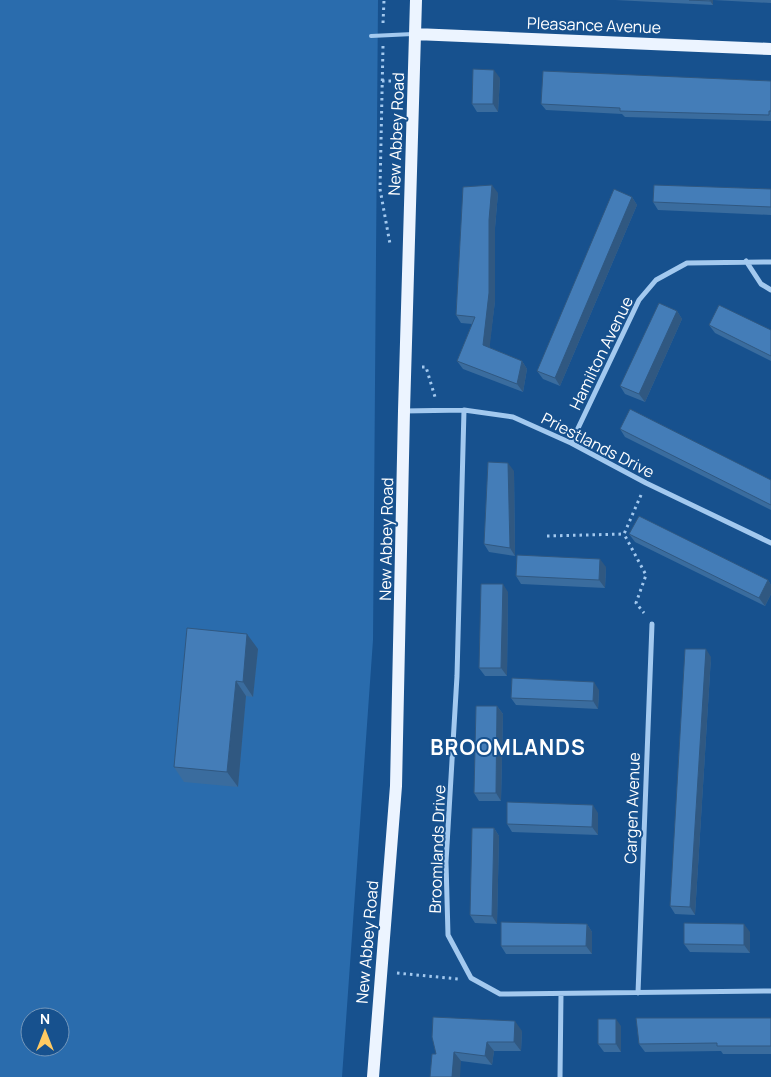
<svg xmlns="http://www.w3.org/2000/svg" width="771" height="1077" viewBox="0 0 771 1077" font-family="Manrope,sans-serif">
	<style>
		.green { fill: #2a6cad; fill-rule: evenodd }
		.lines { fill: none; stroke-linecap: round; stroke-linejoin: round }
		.path { stroke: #a3c9ef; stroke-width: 3; stroke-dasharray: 2.5 4; stroke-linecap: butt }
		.service { stroke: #a3c9ef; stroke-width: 4 }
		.minor { stroke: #a3c9ef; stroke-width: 5 }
		.primary { stroke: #ecf4ff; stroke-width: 12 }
		.wall { fill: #3a6c9e }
		.shaded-wall { fill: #305881 }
		.building { fill: #447db8; stroke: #305881 }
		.labels { text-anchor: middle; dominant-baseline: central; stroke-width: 4; stroke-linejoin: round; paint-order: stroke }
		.street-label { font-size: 16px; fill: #fff; stroke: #17518e }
		.district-label { font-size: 21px; font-weight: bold; letter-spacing: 1px; fill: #fff; stroke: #17518e }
	</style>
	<rect width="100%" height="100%" fill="#17518e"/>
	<!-- green -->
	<path class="green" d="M0,0H378L373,640L342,1077H0ZM30,1017H60V1047H30Z"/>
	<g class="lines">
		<!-- path -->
		<path class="path" d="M383,23L384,0
			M383,46L380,189L390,244
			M382,81H398
			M422,367H426L435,397
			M641,495L624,534L646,575L636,603L644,613
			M547,536L624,534
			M397,973L458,979"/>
		<!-- service -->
		<path class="service" d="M371,36L413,34"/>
		<!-- minor -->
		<path class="minor" d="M746,261L761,284L771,290
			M464,410L457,676L446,862L448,935L471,978L500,994L771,991
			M404,411L464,410L513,417L571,443L646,483L771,543
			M571,443L639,300L656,280L687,263L771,262
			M638,993L652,624
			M560,1077L561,994"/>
		<!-- primary -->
		<path class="primary" d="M415,34L771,49
			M373,1077L396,786L404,411L416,0"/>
	</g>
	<!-- wall -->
	<path class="wall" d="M615,0H771V3L713,0V5Z
		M500,78L498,112H477L472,104Z
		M771,81V121L625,117L622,114L546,110L541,104Z
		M771,189V215L658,210L653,202Z
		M498,193L495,228V301L489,348L522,361L527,369L523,392L463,369L457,361L472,324L461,323L456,315Z
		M632,197L637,205L560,386L543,379L537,371Z
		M677,311L682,319L645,402L625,394L620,386Z
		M709,325L771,330V361L715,333Z
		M620,429L771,480V510L625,437Z
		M514,471L515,556L489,552L484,544Z
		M629,534L768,580L771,585V594L765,606L635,542Z
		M606,567L605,588L521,584L516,576Z
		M508,592L507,676H485L479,668Z
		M258,649L253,697L246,696L238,787L184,782L174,767Z
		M711,657L695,915L675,914L670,906Z
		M599,690L598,709L516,705L511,698Z
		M497,706L503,714L501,801H479L474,793Z
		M598,813V835L512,832L507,824Z
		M494,828L499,836L497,924L475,923L470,915Z
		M587,924L592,932V954H506L501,946Z
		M750,932V953L690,952L684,944Z
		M771,1018V1054H723L721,1051L645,1052L639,1044Z
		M621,1026V1052H604L598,1044Z
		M522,1031L521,1051H494L492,1065L461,1061L436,1054Z"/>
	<!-- shaded-wall -->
	<path class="shaded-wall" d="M710,0H713V5L710,1Z
		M494,70L500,78L498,112L493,104Z
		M492,185L498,193L495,228V301L489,353L483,345L489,220Z
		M632,197L637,205L560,386L555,378Z
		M677,311L682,319L645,402L639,394Z
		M522,361L527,369L523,392L517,384Z
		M508,463L514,471L515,556L510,548Z
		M600,559L606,567L605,588L599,580Z
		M768,580L771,585V594L765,606L759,598Z
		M503,584L508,592L507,676L501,668Z
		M247,634L258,649L253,697L243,682Z
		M706,649L711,657L695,915L690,907Z
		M236,681L246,696L238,787L227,772Z
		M594,682L599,690L598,709L593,701Z
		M497,706L503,714L501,801L496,793Z
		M593,805L598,813V835L592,827Z
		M494,828L499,836L497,924L492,916Z
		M587,924L592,932V954L586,946Z
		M744,924L750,932V953L744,945Z
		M616,1019L621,1026V1052L616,1044Z
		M515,1021L522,1031L521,1051L514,1042Z
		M487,1042L494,1051L492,1065L485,1056Z
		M454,1052L461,1061L460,1077H452Z"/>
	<!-- building -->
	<path class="building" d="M689,0H710V1Z
		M473,69L494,70L493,104H472Z
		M543,71L771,81V111H769V115L620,111V108L541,104Z
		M492,185L489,220V293L483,345L522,361L517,384L457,361L475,317L456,315L463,187Z
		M654,185L771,189V207L653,202Z
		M614,189L632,197L555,378L537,371Z
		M659,303L677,311L639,394L620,386Z
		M719,305L771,330V356L709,325Z
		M630,409L771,480V505L620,429Z
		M488,462L508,463L510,548L484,544Z
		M639,516L768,580L759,598L629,534Z
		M517,555L600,559L599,580L516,576Z
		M481,584H503L501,668H479Z
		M187,628L247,634L243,682L236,681L227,772L174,767Z
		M685,649H706L690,907L670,906Z
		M512,678L594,682L593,701L511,698Z
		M476,706H497L496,793H474Z
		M507,802L593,805L592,827L507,824Z
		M472,828H494L492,916L470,915Z
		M501,922L587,924L586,946H501Z
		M684,923L744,924V945L684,944Z
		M433,1017L515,1021L514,1042H487L485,1056L454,1052L452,1077H430L432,1054H436L432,1037Z
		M636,1018H771V1046H717V1043L639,1044Z
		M598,1019H616V1044H598Z"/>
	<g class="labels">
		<!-- street labels -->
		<g class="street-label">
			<text transform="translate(594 25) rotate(2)">Pleasance Avenue</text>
			<text transform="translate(396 134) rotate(-88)">New Abbey Road</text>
			<text transform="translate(601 353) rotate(-64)">Hamilton Avenue</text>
			<text transform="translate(598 445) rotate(27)">Priestlands Drive</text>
			<text transform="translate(386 539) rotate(-89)">New Abbey Road</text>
			<text transform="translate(632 808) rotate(-88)">Cargen Avenue</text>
			<text transform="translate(437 849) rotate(-88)">Broomlands Drive</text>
			<text transform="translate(367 942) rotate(-85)">New Abbey Road</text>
		</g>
		<!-- district labels -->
		<g class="district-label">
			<text x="508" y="747">BROOMLANDS</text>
		</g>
	</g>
	<!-- north arrow -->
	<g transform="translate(45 1032)"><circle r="24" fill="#17518e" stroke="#7497bb"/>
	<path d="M0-4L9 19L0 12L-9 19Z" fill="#ffca62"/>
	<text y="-8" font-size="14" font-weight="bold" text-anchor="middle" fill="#ffffff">N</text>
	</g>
</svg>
